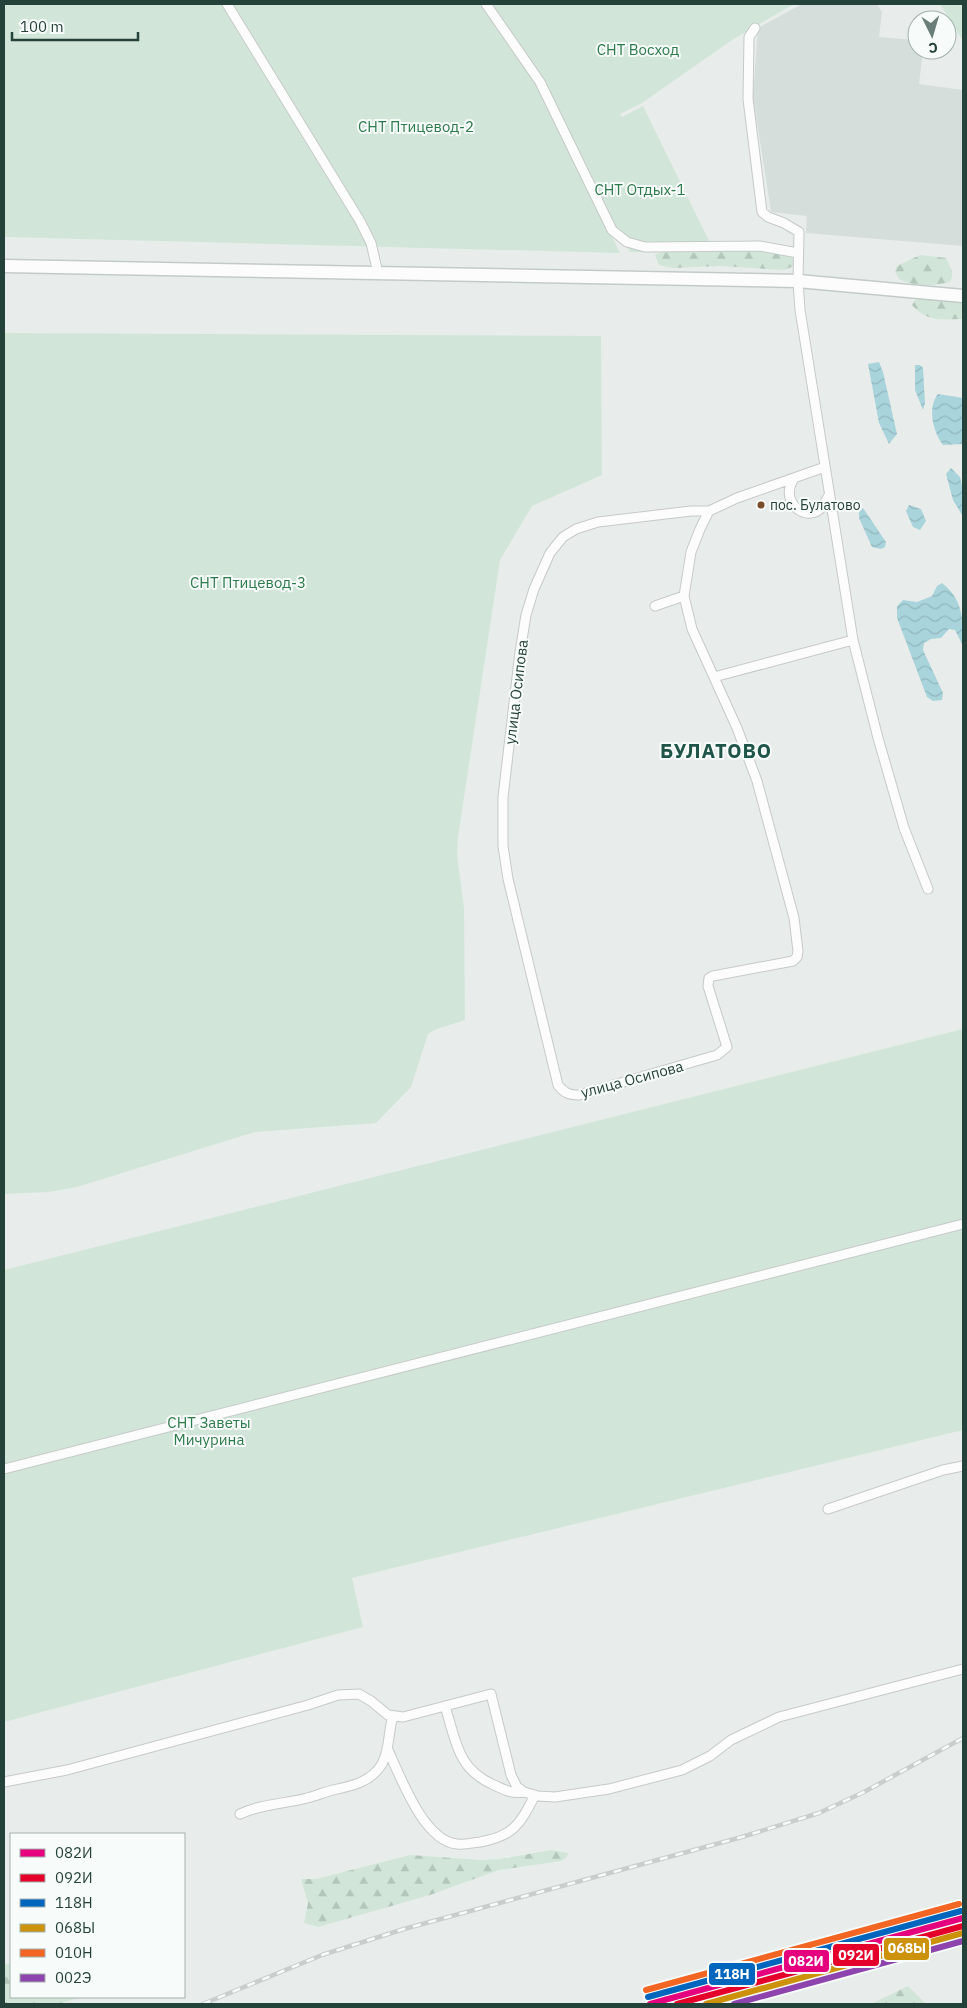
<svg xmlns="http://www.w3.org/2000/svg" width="967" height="2008" viewBox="0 0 967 2008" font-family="'IBM Plex Sans',sans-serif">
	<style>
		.built { fill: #d6dedb }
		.forest { fill: url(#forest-firs) }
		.garden { fill: #d1e6d8 }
		.water { fill: url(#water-waves) }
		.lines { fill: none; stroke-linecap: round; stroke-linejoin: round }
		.street-casing { stroke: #c5cac8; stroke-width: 11 }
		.secondary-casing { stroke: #c3cbc8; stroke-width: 15 }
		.street { stroke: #fcfcfc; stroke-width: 9 }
		.secondary { stroke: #fcfcfc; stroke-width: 12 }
		.rail-casing { stroke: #c9cdcc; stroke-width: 4.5 }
		.rail { stroke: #f7fbf9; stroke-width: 2.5; stroke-dasharray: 8; stroke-linecap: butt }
		.rail-1-casing { stroke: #f7fbf9; stroke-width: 10 }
		.rail-2-casing { stroke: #f7fbf9; stroke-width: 10 }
		.rail-3-casing { stroke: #f7fbf9; stroke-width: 10 }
		.rail-4-casing { stroke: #f7fbf9; stroke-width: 10 }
		.rail-5-casing { stroke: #f7fbf9; stroke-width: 10 }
		.rail-6-casing { stroke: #f7fbf9; stroke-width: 10 }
		.rail-1 { stroke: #e5007d; stroke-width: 6 }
		.rail-2 { stroke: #e4002b; stroke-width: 6 }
		.rail-3 { stroke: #0065bd; stroke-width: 6 }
		.rail-4 { stroke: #cd920c; stroke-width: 6 }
		.rail-5 { stroke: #f26522; stroke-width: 6 }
		.rail-6 { stroke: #8e44ad; stroke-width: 6 }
		.bus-dot { fill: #7a4b2a; stroke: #f7fbf9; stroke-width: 2 }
		.labels { text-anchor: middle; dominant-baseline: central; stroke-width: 4; stroke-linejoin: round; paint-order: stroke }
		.bus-label { font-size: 14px; fill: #24423a; stroke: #f7fbf9; text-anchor: start }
		.park-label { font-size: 15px; fill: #2d7a4b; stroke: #f7fbf9 }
		.street-label { font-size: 15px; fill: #24423a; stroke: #f7fbf9 }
		.district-label { font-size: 20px; font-weight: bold; letter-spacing: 1px; fill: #1f5548; stroke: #f7fbf9 }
		.line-badge { stroke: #f7fbf9; stroke-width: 2 }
		.badge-label { font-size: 14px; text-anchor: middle; font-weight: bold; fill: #fff }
	</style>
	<defs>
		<pattern id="forest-firs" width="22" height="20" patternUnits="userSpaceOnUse" patternTransform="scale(1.25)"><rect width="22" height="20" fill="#d1e6d8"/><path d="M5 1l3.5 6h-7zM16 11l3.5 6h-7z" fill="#b3c6ba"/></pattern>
		<pattern id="water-waves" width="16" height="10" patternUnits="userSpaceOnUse" patternTransform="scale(1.25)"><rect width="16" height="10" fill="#a9d4db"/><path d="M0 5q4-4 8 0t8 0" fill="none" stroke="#91b7bd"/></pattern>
	</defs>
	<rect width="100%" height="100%" fill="#e8edeb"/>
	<!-- built -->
	<path class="built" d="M802,4H877L882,12L879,37L917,40V50H923L919,84L963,90V246L806,233L807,216L771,212L753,96L758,28Z"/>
	<!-- forest -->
	<path class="forest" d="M763,250L792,255L794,266L784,270L720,266L673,268L659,265L655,255L664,251Z
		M920,255L946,258C950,267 955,272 950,282C933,286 915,287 899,279L895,272L897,266Z
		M925,296L963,299V319C941,319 928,323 912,305L915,300Z
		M551,1850L568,1853L567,1857L561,1861L499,1870L430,1895L318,1927L304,1923L308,1903L301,1879H316L410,1855L481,1860L501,1859Z
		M11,1963V1997H82L58,2004H4V1965Z
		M908,1986L926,2004H871Z"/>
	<!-- garden -->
	<path class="garden" d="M4,4H482L537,83L620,253L4,237Z
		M491,4H794L732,40L642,103L620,114L622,117L643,106L715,253L630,252L616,228L575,144Z
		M940,4H963V41Z
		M4,333L601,336L602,475L532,506L500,560L458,837L457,855L464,908L465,1020L434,1030L428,1034L411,1087L376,1123L255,1132L77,1187L49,1192L4,1194Z
		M963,1029V1430L352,1578L363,1627L4,1722V1270Z"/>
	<!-- water -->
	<path class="water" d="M879,362L883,372L897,434L889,444L879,423L868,364Z
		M915,365H920L923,368L925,403L923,410L915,390Z
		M938,394L963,398V444L943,445C933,432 927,408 938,394Z
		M951,468L960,477L963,490L962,515L953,500L946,474Z
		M909,505L921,509L926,521L920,530L913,527L906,511Z
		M863,508L886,542L885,547L881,549L872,547L859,518V512Z
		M942,583C964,600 963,621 963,646L955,630L949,629L941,638L931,639L924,643L923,650L943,693L942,700L933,701L927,697L897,618V606L903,600L917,602L932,596L937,586Z"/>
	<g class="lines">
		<!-- street casing -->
		<g class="street-casing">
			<path id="street" d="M227,4L360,221L371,243L378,273
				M486,4L540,82L612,230L627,242L645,247L760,246L798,253
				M755,28L749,37L748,99L762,212L768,217L784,223L799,232L798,281L800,310L853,640L878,738L904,828L928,889
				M793,480C779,503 808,525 823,506C825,503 827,498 829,495
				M709,511L700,529L691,552L684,596L692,629L737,728L757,781L794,918L798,951L797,957L793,961L713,976L709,978L708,986L727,1047L717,1055L579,1095C569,1095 564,1093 558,1085L508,879L503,846V797L520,652L526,615L534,589L550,553L563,537L576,529L598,522L691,511H709L737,498L825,467
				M655,606L684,596
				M714,677L853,640
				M4,1469L963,1224
				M828,1509L943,1470L963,1466
				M445,1706C456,1741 457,1769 494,1785C505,1790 511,1794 524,1792
				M387,1748C400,1775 423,1841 457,1844C464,1845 472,1843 480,1842C514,1836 520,1824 535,1795
				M4,1782L67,1770L308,1705L338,1695L359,1694L371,1701L388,1715L403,1717L491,1694L511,1775L517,1787L524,1792L538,1796L555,1797L609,1789L682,1770L710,1756L731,1740L779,1717L963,1669
				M240,1814C260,1804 285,1804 307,1798C316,1796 324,1792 333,1790C352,1786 371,1782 382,1764C390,1750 388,1731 393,1716"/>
		</g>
		<!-- secondary casing -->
		<g class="secondary-casing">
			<path id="secondary" d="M4,266L798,281L963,296"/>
		</g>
		<!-- street -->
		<use href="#street" class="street"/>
		<!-- secondary -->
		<use href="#secondary" class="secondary"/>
		<!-- rail casing -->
		<g class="rail-casing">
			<path id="rail" d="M203,2004L322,1955L404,1929L742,1837L819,1813L864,1792L963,1738"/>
		</g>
		<!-- rail -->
		<use href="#rail" class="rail"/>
		<!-- rail-1 casing -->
		<g class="rail-1-casing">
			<path id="rail-1" d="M650,2004L963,1918"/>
		</g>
		<!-- rail-2 casing -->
		<g class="rail-2-casing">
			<path id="rail-2" d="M677,2004L963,1926"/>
		</g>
		<!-- rail-3 casing -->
		<g class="rail-3-casing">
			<path id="rail-3" d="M648,1997L961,1911"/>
		</g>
		<!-- rail-4 casing -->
		<g class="rail-4-casing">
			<path id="rail-4" d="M706,2004L963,1933"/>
		</g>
		<!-- rail-5 casing -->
		<g class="rail-5-casing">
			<path id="rail-5" d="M646,1990L959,1904"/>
		</g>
		<!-- rail-6 casing -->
		<g class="rail-6-casing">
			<path id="rail-6" d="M734,2004L963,1941"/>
		</g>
		<!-- rail-1 -->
		<use href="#rail-1" class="rail-1"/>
		<!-- rail-2 -->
		<use href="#rail-2" class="rail-2"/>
		<!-- rail-3 -->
		<use href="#rail-3" class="rail-3"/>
		<!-- rail-4 -->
		<use href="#rail-4" class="rail-4"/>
		<!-- rail-5 -->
		<use href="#rail-5" class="rail-5"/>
		<!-- rail-6 -->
		<use href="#rail-6" class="rail-6"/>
	</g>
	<!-- markers -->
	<circle class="bus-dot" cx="761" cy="505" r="4.5"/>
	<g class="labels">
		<!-- bus labels -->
		<g class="bus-label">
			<text x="770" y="505">пос. Булатово</text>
		</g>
		<!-- park labels -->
		<g class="park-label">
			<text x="638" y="49">СНТ Восход</text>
			<text x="416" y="126">СНТ Птицевод-2</text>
			<text x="640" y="189">СНТ Отдых-1</text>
			<text x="248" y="582">СНТ Птицевод-3</text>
			<text x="209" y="1422">СНТ Заветы<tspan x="209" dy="17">Мичурина</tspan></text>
		</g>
		<!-- street labels -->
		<g class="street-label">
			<text transform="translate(516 692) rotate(-83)">улица Осипова</text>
			<text transform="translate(632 1079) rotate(-15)">улица Осипова</text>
		</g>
		<!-- district labels -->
		<g class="district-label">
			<text x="716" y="750">БУЛАТОВО</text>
		</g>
	</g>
	<g class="line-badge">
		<rect x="883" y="1937" width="47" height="24" rx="5" fill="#cd920c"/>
		<rect x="832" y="1943" width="48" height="24" rx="5" fill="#e4002b"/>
		<rect x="783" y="1949" width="47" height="24" rx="5" fill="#e5007d"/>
		<rect x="708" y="1962" width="48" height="24" rx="5" fill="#0065bd"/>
	</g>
	<g class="badge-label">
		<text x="907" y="1953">068Ы</text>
		<text x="856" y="1960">092И</text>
		<text x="806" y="1966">082И</text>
		<text x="732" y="1979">118Н</text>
	</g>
	<!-- border -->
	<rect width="967" height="2008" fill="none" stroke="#24423a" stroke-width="10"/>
	<!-- legend -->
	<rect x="10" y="1833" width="175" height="165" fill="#f7fbf9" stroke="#a3b1ad"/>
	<rect x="20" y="1849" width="25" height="8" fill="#e5007d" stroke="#a3b1ad"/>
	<text x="55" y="1858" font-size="15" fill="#24423a">082И</text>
	<rect x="20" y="1874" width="25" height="8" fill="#e4002b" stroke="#a3b1ad"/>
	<text x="55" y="1883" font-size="15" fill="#24423a">092И</text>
	<rect x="20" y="1899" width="25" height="8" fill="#0065bd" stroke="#a3b1ad"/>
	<text x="55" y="1908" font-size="15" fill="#24423a">118Н</text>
	<rect x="20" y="1924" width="25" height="8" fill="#cd920c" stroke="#a3b1ad"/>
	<text x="55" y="1933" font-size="15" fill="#24423a">068Ы</text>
	<rect x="20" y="1949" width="25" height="8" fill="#f26522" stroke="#a3b1ad"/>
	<text x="55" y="1958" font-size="15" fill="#24423a">010Н</text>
	<rect x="20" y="1974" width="25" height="8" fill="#8e44ad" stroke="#a3b1ad"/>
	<text x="55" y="1983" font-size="15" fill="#24423a">002Э</text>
	<!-- north arrow -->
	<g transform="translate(932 35) rotate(175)"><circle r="24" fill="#f7fbf9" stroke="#a3b1ad"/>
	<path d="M0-4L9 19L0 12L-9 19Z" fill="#697e78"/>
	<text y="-8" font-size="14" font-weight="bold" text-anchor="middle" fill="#24423a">С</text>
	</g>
	<!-- scale -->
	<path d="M12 32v8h126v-8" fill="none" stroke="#24423a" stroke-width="2.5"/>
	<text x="20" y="32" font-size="15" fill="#24423a" stroke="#f7fbf9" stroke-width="4" paint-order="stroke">100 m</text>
</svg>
